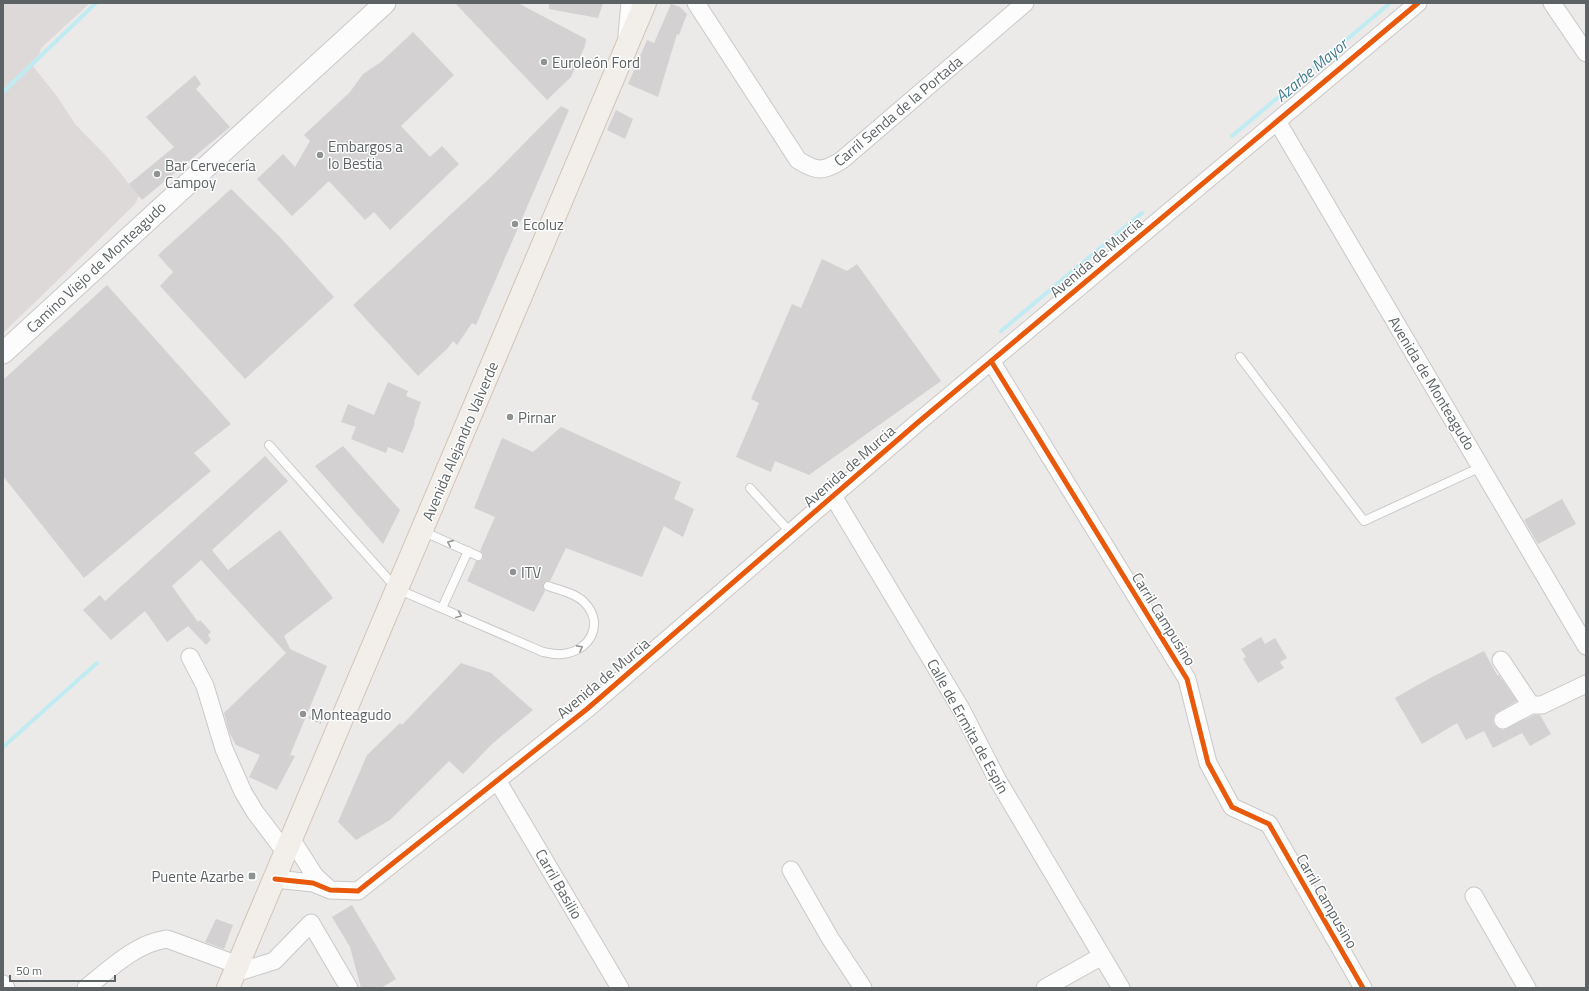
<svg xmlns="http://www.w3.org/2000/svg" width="1589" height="991" viewBox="0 0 1589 991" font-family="'Titillium Web',sans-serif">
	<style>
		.industrial { fill: #dcd9d8 }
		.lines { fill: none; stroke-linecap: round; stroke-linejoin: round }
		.stream { stroke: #c0ebf2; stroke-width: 4 }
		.building { fill: #d3d1d1 }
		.service-casing { stroke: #c9c8c8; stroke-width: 10 }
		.minor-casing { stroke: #c9c8c8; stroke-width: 19 }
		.tertiary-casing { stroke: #c9c8c8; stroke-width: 23 }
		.primary-casing { stroke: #d2c4b8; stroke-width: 24 }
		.path { stroke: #c8ccca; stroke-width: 2.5; stroke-dasharray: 4 2; stroke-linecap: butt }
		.service { stroke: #fcfcfc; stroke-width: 8 }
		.minor { stroke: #fcfcfc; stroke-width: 17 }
		.tertiary { stroke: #fcfcfc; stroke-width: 21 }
		.primary { stroke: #f2eee9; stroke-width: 22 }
		.cycleway-casing { stroke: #fff; stroke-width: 8 }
		.cycleway { stroke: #e8590c; stroke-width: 5 }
		.oneway { stroke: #95999a }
		.poi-dot { fill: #8f9293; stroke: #fff; stroke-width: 1.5 }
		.labels { text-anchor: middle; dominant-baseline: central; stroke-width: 3; stroke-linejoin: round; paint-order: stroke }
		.poi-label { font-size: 15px; fill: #5d6365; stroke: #fff; text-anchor: start }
		.street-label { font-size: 15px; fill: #5d6365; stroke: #fff }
		.water-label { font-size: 16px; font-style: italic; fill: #427c8e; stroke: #fff }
	</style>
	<rect width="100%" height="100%" fill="#eceae8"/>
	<!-- industrial -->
	<path class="industrial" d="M3,3H90L41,48L38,61L33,66L59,99L75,124L108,158L139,196L135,204L64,274L3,333Z"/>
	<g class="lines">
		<!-- stream -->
		<path class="stream" d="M3,92L96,3
			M1232,136L1390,3
			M1001,331L1142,213
			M3,747L97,663"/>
	</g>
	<!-- building -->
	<path class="building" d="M455,3H518L586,39L585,46L571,77L547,100Z
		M549,3H603L598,18L549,9Z
		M671,4L680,7L687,14L679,35L677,34L658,97L628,84L647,40L654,43Z
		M413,32L454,75L401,126L430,157L442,146L459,164L390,230L374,212L365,220L329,181L292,216L257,179L283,154L295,167L310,141L304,135L350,92L363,74L381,62Z
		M195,75L201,84L196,89L230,127L142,200L129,184L174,147L146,117Z
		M561,106L569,110L476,325L472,323L457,345L453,341L447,349L418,376L353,305L491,177Z
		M616,110L633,119L625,139L607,130Z
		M231,189L279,236L334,297L245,379L160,286L173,272L158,255Z
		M822,259L847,271L857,264L941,381L809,475L775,461L771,472L736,457L759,403L751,399L792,304L801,308Z
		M107,285L231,424L194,453L211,471L84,578L3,476V380Z
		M388,382L408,391L406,396L421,402L414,422L415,423L403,453L388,447L386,453L351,439L356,427L341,422L348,404L374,415Z
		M561,427L681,482L674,499L694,509L683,537L664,526L642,577L566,548L550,581H547L543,584L545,591L534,612L467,581L476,561H479L483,559V555L480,551L495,517L474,508L502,438L533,452Z
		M343,446L400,510L383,544L315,466Z
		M265,456L288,481L212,550L228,570L280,530L333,598L284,636L290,649L327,666L290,755L295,756L277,790L249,777L260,755L236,745L229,732L224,713L286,653L201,560L172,586L198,622L200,620L211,632L208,635L211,640L206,645L188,626L167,642L145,611L111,640L83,610L100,595L105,601Z
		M1562,499L1576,524L1538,544L1524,520Z
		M1261,637L1265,644L1275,638L1287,658L1280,662L1284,668L1258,683L1243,659L1246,657L1241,649Z
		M1484,651L1497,675H1499L1517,701L1495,714L1493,720L1494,725L1503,730L1534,715H1540L1551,734L1530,746L1522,733L1493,748L1484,731L1466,740L1457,723L1422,744L1395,698L1432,677Z
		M461,663L491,673L533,710L492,744L463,774L449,761L390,820L356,840L338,822L367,755L400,723L402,725Z
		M352,905L396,979L381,988H361L350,947L332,917Z
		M216,919L233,925L224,949L205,942Z"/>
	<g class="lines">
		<!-- service casing -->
		<g class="service-casing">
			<path id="service" d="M1240,357L1364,521L1481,467
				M269,445L397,589L543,652C549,653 556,655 562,654C589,652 606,624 584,602C575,593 559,590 548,586
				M750,488L791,533
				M422,531L478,556
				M442,608L468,551"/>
		</g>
		<!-- minor casing -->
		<g class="minor-casing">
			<path id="minor" d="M696,3L798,160C817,172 823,172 842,160L1025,3
				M1552,3L1586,53
				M627,35L630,3
				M1277,121L1586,646
				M991,361L1187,679L1208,763L1232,807L1269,824L1363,988
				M833,496L961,709L997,779L1121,988
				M190,657L205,686L224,749L243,792L255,812L286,853
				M1501,660L1531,705
				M1503,720L1531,705H1542L1586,684
				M497,780L620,988
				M292,840L315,876L327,887
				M791,870L830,938L863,988
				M275,879L313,883L330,890L358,891L587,709L916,424L1418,3
				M1474,896L1527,988
				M235,973L274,961L311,923L349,988
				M3,984L6,988
				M86,988C110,969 136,943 167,939L238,965
				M1045,988L1102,956"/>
		</g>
		<!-- tertiary casing -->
		<g class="tertiary-casing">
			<path id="tertiary" d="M3,353L385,3"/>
		</g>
		<!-- primary casing -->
		<g class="primary-casing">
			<path id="primary" d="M228,988L645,3"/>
		</g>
		<!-- path -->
		<path class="path" d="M309,717L321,723"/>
		<!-- service -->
		<use href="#service" class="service"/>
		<!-- minor -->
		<use href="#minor" class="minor"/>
		<!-- tertiary -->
		<use href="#tertiary" class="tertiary"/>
		<!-- primary -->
		<use href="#primary" class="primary"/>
		<!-- cycleway casing -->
		<g class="cycleway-casing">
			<path id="cycleway" d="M991,361L1187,679L1208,763L1232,807L1269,824L1363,988
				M275,879L313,883L330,890L358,891L587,709L916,424L1418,3"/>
		</g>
		<!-- cycleway -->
		<use href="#cycleway" class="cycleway"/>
	</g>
	<!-- one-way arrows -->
	<defs><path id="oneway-chevron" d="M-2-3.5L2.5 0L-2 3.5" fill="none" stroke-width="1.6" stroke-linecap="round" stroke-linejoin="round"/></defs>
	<g class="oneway">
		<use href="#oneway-chevron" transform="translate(450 543) rotate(-156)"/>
		<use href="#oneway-chevron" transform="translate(459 615) rotate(23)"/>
		<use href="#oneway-chevron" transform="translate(580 648) rotate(-28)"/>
	</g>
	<!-- markers -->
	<g class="poi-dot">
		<circle cx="544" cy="62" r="4"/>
		<circle cx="320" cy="155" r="4"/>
		<circle cx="157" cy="174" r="4"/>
		<circle cx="515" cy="224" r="4"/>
		<circle cx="510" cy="417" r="4"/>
		<circle cx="513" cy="572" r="4"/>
		<circle cx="303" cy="714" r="4"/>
		<rect x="248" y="872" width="8" height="8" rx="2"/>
	</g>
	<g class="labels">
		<!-- poi labels -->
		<g class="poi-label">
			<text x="552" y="62">Euroleón Ford</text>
			<text x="328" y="146">Embargos a<tspan x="328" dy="17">lo Bestia</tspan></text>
			<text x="165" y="165">Bar Cervecería<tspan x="165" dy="17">Campoy</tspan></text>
			<text x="523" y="224">Ecoluz</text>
			<text x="518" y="417">Pirnar</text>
			<text x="521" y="572">ITV</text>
			<text x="311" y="714">Monteagudo</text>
			<text x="244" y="876" text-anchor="end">Puente Azarbe</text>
		</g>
		<!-- street labels -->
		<g class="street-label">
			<text transform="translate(898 111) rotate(-40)">Carril Senda de la Portada</text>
			<text transform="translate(1096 257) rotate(-40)">Avenida de Murcia</text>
			<text transform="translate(96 267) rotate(-43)">Camino Viejo de Monteagudo</text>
			<text transform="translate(1432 383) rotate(59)">Avenida de Monteagudo</text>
			<text transform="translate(460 441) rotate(-67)">Avenida Alejandro Valverde</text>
			<text transform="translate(849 466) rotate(-41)">Avenida de Murcia</text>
			<text transform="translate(1164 619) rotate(58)">Carril Campusino</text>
			<text transform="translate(603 678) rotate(-40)">Avenida de Murcia</text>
			<text transform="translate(968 726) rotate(61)">Calle de Ermita de Espín</text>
			<text transform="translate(559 884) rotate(60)">Carril Basilio</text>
			<text transform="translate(1327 901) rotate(60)">Carril Campusino</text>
		</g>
		<!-- water labels -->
		<g class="water-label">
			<text transform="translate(1311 70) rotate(-40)">Azarbe Mayor</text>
		</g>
	</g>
	<!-- border -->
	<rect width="1589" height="991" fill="none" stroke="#5d6365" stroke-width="8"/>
	<!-- scale -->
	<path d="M10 975v6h105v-6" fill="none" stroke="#5d6365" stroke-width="2"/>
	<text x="16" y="975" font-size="12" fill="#5d6365" stroke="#ffffff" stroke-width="3" paint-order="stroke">50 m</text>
</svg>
